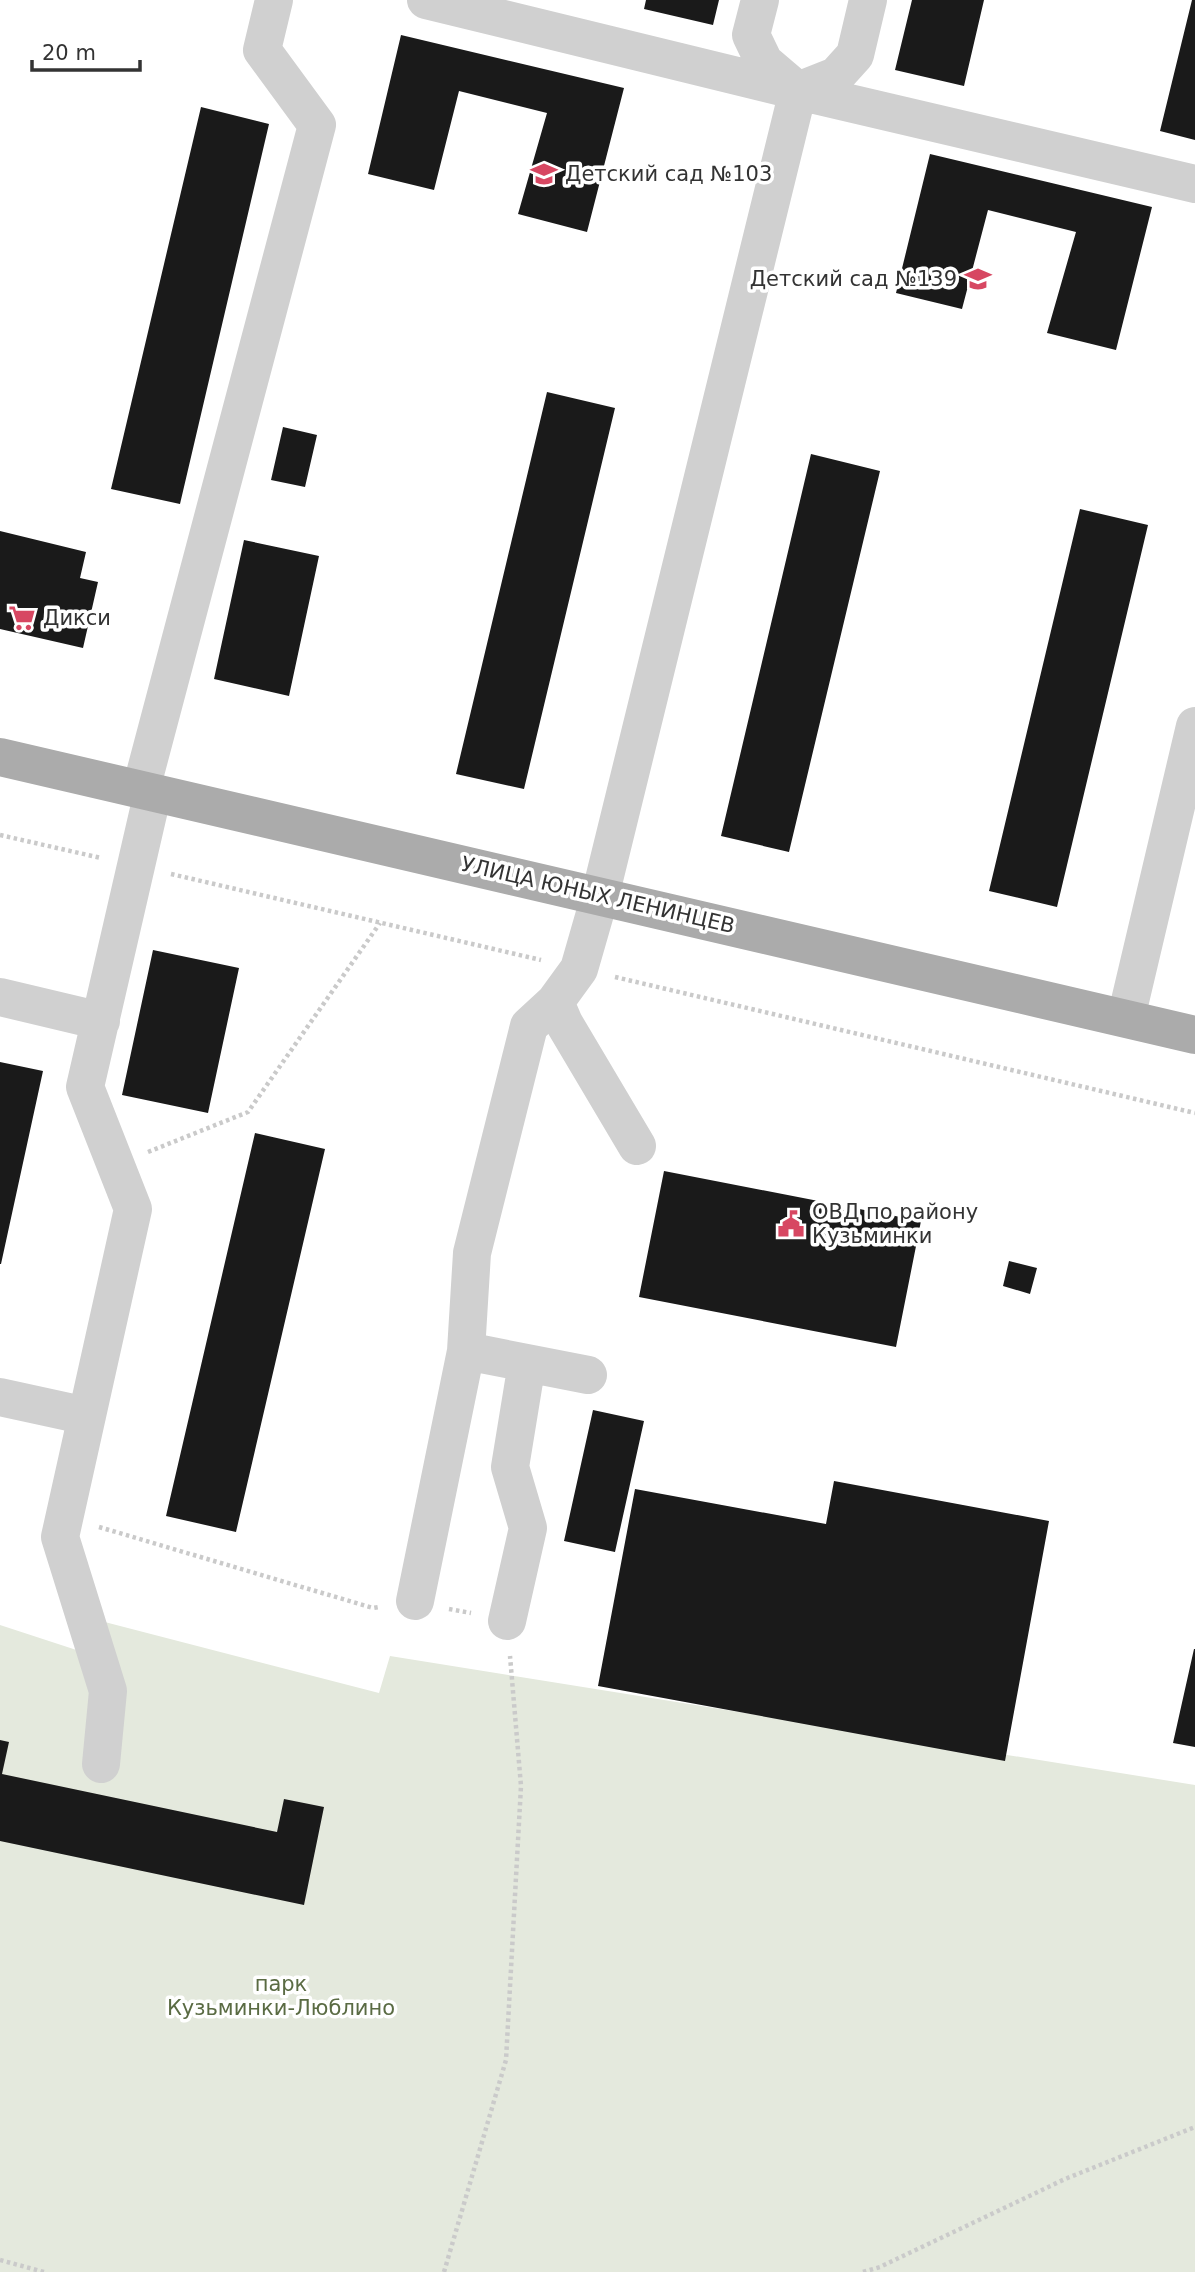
<svg xmlns="http://www.w3.org/2000/svg" width="1195" height="2272" viewBox="0 0 1195 2272" font-family="'DejaVu Sans',sans-serif">
	<style>
		.green { fill: #e4e9dd }
		.building { fill: #1a1a1a }
		.lines { fill: none; stroke-linecap: round; stroke-linejoin: round }
		.path { stroke: #cacaca; stroke-width: 4.5; stroke-dasharray: 3.5 3.5; stroke-linecap: butt }
		.minor { stroke: #d0d0d0; stroke-width: 38 }
		.major { stroke: #ababab; stroke-width: 38 }
		.labels { text-anchor: middle; dominant-baseline: central; stroke-width: 7; stroke-linejoin: round; paint-order: stroke }
		.poi-label { font-size: 21px; fill: #333; stroke: #fff; text-anchor: start }
		.street-label { font-size: 21px; fill: #333; stroke: #fff }
		.park-label { font-size: 21px; fill: #5a6b43; stroke: #fff }
	</style>
	<rect width="100%" height="100%" fill="#fff"/>
	<!-- green -->
	<path class="green" d="M97,1620L379,1693L390,1656L1195,1785V2272H0V1625L107,1660Z"/>
	<!-- building -->
	<path class="building" d="M646,0H719L713,25L644,9Z
		M912,0H984L964,86L895,70Z
		M1192,0H1195V140L1160,131Z
		M401,35L624,88L587,232L518,214L547,113L459,91L434,190L368,174Z
		M201,107L269,124L180,504L111,489Z
		M930,154L1152,207L1116,350L1047,333L1076,232L988,210L962,309L896,293Z
		M547,392L615,408L524,789L456,774Z
		M283,427L317,435L305,487L271,480Z
		M811,454L880,471L789,852L721,836Z
		M1080,509L1148,525L1057,907L989,891Z
		M0,531L86,552L80,578L98,582L83,648L0,629Z
		M244,540L319,556L289,696L214,679Z
		M153,950L239,968L208,1113L122,1095Z
		M0,1062L43,1071L1,1264H0Z
		M255,1133L325,1149L236,1532L166,1516Z
		M664,1171L921,1221L896,1347L639,1297Z
		M1009,1261L1037,1268L1030,1294L1003,1286Z
		M593,1410L644,1421L615,1552L564,1541Z
		M834,1481L1049,1521L1005,1761L598,1686L635,1489L826,1524Z
		M1194,1649H1195V1747L1173,1743Z
		M0,1740L9,1742L2,1774L277,1832L284,1799L324,1807L304,1905L0,1841Z"/>
	<g class="lines">
		<!-- path -->
		<path class="path" d="M0,835L101,858
			M171,874L541,960
			M615,977L1195,1113
			M148,1152L248,1112L380,923
			M99,1527L373,1608L379,1607
			M449,1609L471,1613
			M0,2260L44,2272
			M444,2272L506,2060L521,1786L510,1656
			M863,2272L880,2267L1065,2179L1195,2127"/>
		<!-- minor -->
		<path class="minor" d="M426,0L798,91L600,896L579,969L555,1002L529,1026L472,1253L466,1351L588,1375
			M760,0L751,35L764,62L798,91L836,76L855,55L868,0
			M798,91L1195,184
			M141,789L317,125L262,50L274,0
			M0,997L101,1021
			M555,1002L564,1023L637,1146
			M1126,1018L1195,726
			M0,1397L87,1416
			M415,1601L466,1351
			M507,1621L528,1528L510,1467L527,1363
			M101,1764L108,1691L60,1537L133,1209L85,1087L153,792"/>
		<!-- major -->
		<path class="major" d="M0,757L1195,1035"/>
	</g>
	<!-- icons -->
	<defs>
		<g id="school-bare" transform="scale(2.1)"><path d="M0-5L7-2L0 1L-7-2ZM-4 1L0 2.5L4 1V4Q0 6-4 4Z" fill="#d74762" stroke="#fff" stroke-width="2.5" paint-order="stroke"/></g>
		<g id="supermarket-bare" transform="scale(2.1)"><path d="M-6-5.5h2.5l.6 2H6L4.5 2H-2.5L-4.4-4H-6ZM-1.5 3.2a1.3 1.3 0 1 0 .1 0ZM3 3.2a1.3 1.3 0 1 0 .1 0Z" fill="#d74762" stroke="#fff" stroke-width="2.5" paint-order="stroke"/></g>
		<g id="civic-bare" transform="scale(2.1)"><path d="M-.6-6.5H3V-4.5H.6V-3L4-1V1h2V6H-6V1h2V-1L-.6-3ZM-1.2 2.5V6h2.4V2.5Z" fill="#d74762" stroke="#fff" stroke-width="2.5" paint-order="stroke"/></g>
	</defs>
	<g fill-rule="evenodd">
		<use href="#school-bare" x="544" y="174"/>
		<use href="#school-bare" x="978" y="279"/>
		<use href="#supermarket-bare" x="22" y="618"/>
		<use href="#civic-bare" x="791" y="1224"/>
	</g>
	<g class="labels">
		<!-- poi labels -->
		<g class="poi-label">
			<text x="565" y="174">Детский сад №103</text>
			<text x="957" y="279" text-anchor="end">Детский сад №139</text>
			<text x="43" y="618">Дикси</text>
			<text x="812" y="1212">ОВД по району<tspan x="812" dy="24">Кузьминки</tspan></text>
		</g>
		<!-- street labels -->
		<g class="street-label">
			<text transform="translate(598 895) rotate(13)">УЛИЦА ЮНЫХ ЛЕНИНЦЕВ</text>
		</g>
		<!-- park labels -->
		<g class="park-label">
			<text x="281" y="1984">парк<tspan x="281" dy="24">Кузьминки-Люблино</tspan></text>
		</g>
	</g>
	<!-- scale -->
	<path d="M32 60v10h108v-10" fill="none" stroke="#333333" stroke-width="3.5"/>
	<text x="42" y="60" font-size="21" fill="#333333" stroke="#ffffff" stroke-width="5" paint-order="stroke">20 m</text>
</svg>
